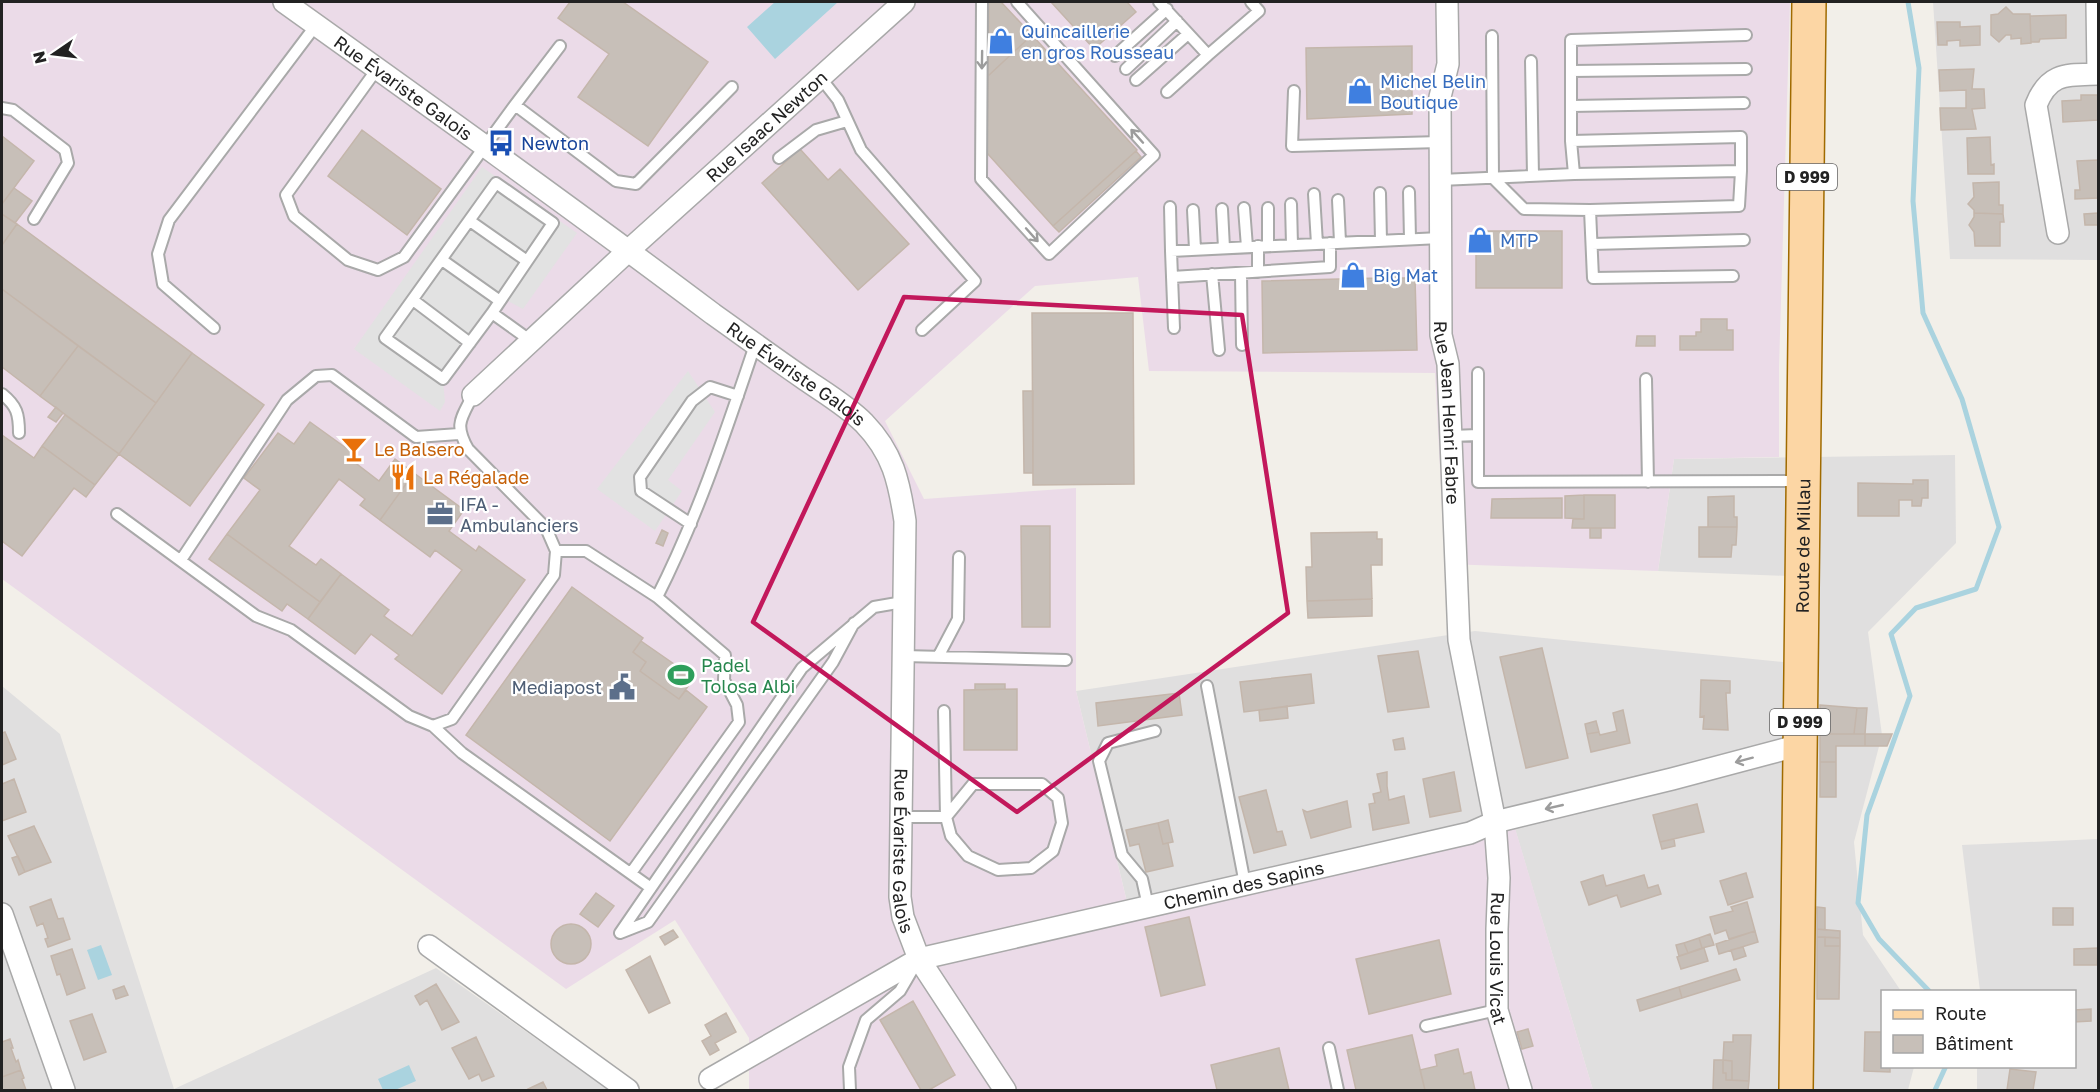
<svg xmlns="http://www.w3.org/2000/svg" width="2100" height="1092" viewBox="0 0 2100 1092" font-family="'Golos Text',sans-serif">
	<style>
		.residential { fill: #e0dfdf }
		.industrial { fill: #ebdbe8 }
		.parking { fill: #e2e2e2 }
		.water { fill: #aad3df }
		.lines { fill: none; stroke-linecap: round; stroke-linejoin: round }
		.stream { stroke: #aad3df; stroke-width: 5 }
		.building { fill: #c7bfb8; stroke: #c4b6ab; stroke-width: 1.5 }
		.service-casing { stroke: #a9a9a9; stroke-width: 14 }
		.minor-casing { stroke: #a9a9a9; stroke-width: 24 }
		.primary-casing { stroke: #a06b00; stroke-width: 36 }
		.service { stroke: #fff; stroke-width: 10 }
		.minor { stroke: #fff; stroke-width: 21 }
		.primary { stroke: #fcd6a4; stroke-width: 33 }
		.oneway { stroke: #9c9c9c }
		.marked { fill: none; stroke: #c2185b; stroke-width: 4.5; stroke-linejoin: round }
		.labels { text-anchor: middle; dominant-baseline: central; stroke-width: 4.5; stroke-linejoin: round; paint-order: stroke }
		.shield { fill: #fff; stroke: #646464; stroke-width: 1.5 }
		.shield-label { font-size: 16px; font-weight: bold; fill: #222 }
		.shop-label { font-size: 18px; fill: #366cbe; stroke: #fff; text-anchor: start }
		.street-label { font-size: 18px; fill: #222; stroke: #fff }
		.transit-label { font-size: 18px; fill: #164399; stroke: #fff; text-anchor: start }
		.food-label { font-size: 18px; fill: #c56008; stroke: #fff; text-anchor: start }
		.service-label { font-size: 18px; fill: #4e5e75; stroke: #fff; text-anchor: start }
		.leisure-label { font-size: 18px; fill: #27864d; stroke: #fff; text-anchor: start }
	</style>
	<rect width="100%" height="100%" fill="#f2efe9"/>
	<!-- residential -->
	<path class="residential" d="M1933,2H2098V260L1950,259Z
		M1955,455L1956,543L1868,632L1882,735L1854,842L1863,935L1901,991L1882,992V1066L1914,1067L1908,1090H1593L1512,819L1127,902L1076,691L1475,631L1793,663L1788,576L1658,571L1674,459Z
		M2,686L60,734L174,1089L436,968L609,1090H2Z
		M2098,839V1090H1977V1067L2074,1066V992L1980,991L1962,845Z"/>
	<!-- industrial -->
	<path class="industrial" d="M2,2H1790L1779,367V457L1674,459L1658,571L1445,564L1435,373L1149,371L1138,277L1035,286L885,421L924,499L1076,488V691L1127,902L1512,818L1593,1090H749V1038L675,920L566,989L2,579Z"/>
	<!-- parking -->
	<path class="parking" d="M482,167L577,233L523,309L497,295L442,369L445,402L440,411L354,349Z
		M688,371L715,412L668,480L682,491L655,531L597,489Z"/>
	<!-- water -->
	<path class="water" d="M775,2H838L775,59L747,27Z
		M101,945L112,975L98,980L87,950Z
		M409,1065L416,1081L395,1090H383L378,1079Z"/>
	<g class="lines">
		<!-- stream -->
		<path class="stream" d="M1908,2L1919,68L1913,201L1923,313L1962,399L1999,527L1976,589L1916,608L1891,634L1910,696L1867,815L1858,903L1879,939L1930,992
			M1935,1090L1946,1066"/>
	</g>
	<!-- building -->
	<path class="building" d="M570,2H623L708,62L648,146L578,97L609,54L558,18Z
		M989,2H1001L1032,35L988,76Z
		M1051,2H1127L1136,12L1094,49Z
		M2006,7L2013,14H2030L2031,43L2021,44V38L2011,39V35H2006L1999,42L1991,35V15L1998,14Z
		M2066,15V38L2040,39L2039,42H2031L2030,16Z
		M1937,22H1960V27L1980,26V45L1960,46V40L1947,41V45H1938Z
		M1032,35L1137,150L1053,226L987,153L988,76Z
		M1412,46V114L1307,119L1306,48Z
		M1974,69L1972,89H1984L1985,108L1972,109L1976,129L1941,130L1940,108H1966V90L1940,91L1939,70Z
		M2081,95H2098V120L2063,122L2062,101L2081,100Z
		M362,130L441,189L407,235L328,176Z
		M2,136L34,161L2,204Z
		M1990,137L1991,165L1994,164V174H1968L1967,138Z
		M800,149L828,180L840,169L909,244L858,290L762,183Z
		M1136,151L1141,157L1059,232L1053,226Z
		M2098,160V198L2075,199V190H2080L2077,161Z
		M1999,182V205H2003V214L1974,213V210L1968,204L1974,197L1973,183Z
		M14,188L32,201L15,223L2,214V204Z
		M1974,213L2003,214L2004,222H2000V246H1975L1974,232L1969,225L1974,217Z
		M2098,213V225H2085L2084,214Z
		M2,214L17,224L2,245Z
		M17,224L192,353L156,403L2,289V245Z
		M1476,231H1562V288H1476Z
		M1379,272H1398V278H1380Z
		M1380,278H1415L1417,350L1263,353L1262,281Z
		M2,289L78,346L40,396L2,367Z
		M1032,313H1133L1134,484L1033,485Z
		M1701,319H1727V330H1733V350H1680V336H1696V332H1701Z
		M1637,336H1655V346H1636Z
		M78,346L156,403L119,454L40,396Z
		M192,353L264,405L190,506L119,454Z
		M1023,391H1033V473H1024Z
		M56,407L63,413L56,422L48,417Z
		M65,415L119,454L95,485L42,446Z
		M310,422L357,456L353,461L379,481L395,459L414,473L380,520L360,505L365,499L339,479L289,546L316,565L321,559L341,574L320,602L227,534L260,490L244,478L278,433L294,444Z
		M2,435L34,458L42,446L95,485L86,497L74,488L22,556L2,541Z
		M414,473L464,510L449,531L476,551L479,546L525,580L442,694L395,659L399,655L371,634L355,654L308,619L341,574L389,610L384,616L412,636L462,570L435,550L430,557L380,520Z
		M1913,480H1928V498H1922L1921,506H1912V500H1899V516H1858V483L1913,484Z
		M1584,495H1615V528H1572L1573,519H1584Z
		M1584,495V519L1565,518V496Z
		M1734,496V517H1737V527H1708V497Z
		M1562,498V518H1491L1492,499Z
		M1021,526H1050V627H1022Z
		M1699,527H1737L1736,545H1732L1731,557H1699Z
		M1590,528H1601V538H1590Z
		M662,530L668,533L663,546L656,543Z
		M1377,532V539H1382V565H1371L1372,599L1307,601L1306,567H1312L1311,533Z
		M227,534L320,602L308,619L287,604L282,611L209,559Z
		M572,587L643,638L633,652L646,662L640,671L679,699L686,690L707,707L610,841L466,735Z
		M1372,599V616L1308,618L1307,601Z
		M641,641L694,678L679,699L640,671L646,662L633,652Z
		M1542,648L1568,758L1526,768L1500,657Z
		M1418,651L1429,707L1388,712L1378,656Z
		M1311,674L1314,703L1244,712L1240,682Z
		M1701,680L1730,681V693H1726L1728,730L1703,729L1704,716L1700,717Z
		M975,684H1005V689L975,690Z
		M1017,689V750H964V690Z
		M1179,693L1182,715L1098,726L1096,703Z
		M1820,705L1857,708L1854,734H1820Z
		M1287,706L1288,718L1260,721L1259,710Z
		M1857,708H1867L1865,734H1854Z
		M1623,710L1630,743L1591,752L1587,734L1599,732L1600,735L1617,731L1613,713Z
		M1596,721L1599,732L1587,734L1585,724Z
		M5,732L16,759L2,765V733Z
		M1820,734H1865V746H1836V762H1820Z
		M1865,734H1892L1887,746H1865Z
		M1403,738L1405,749L1395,750L1393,740Z
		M1820,762H1836V797H1820Z
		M1387,772V786L1389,800L1404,796L1409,823L1373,830L1369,804L1375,803L1373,794L1381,792L1377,774Z
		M1454,772L1461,811L1430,817L1423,779Z
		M14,779L26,812L2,821V784Z
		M1266,790L1277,832L1282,831L1286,845L1254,853L1239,797Z
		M1347,801L1351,827L1311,838L1303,810L1307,812Z
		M1697,804L1704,832L1660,842L1653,815Z
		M1168,820L1173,842L1163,844L1158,823Z
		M1158,823L1163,844L1168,843L1173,866L1146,872L1139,844L1130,846L1126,830Z
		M34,826L51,862L25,872L8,836Z
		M1674,839L1675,846L1662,849L1660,842Z
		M18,856L25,872L19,875L12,858Z
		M1746,873L1753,897L1728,905L1720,881Z
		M1603,875L1606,886L1644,875L1648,888L1658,885L1661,894L1621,907L1617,895L1589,905L1581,882Z
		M596,893L614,906L598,927L580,914Z
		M51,899L58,919L63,918L70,939L48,947L45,939L48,938L43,923L37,926L30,907Z
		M1747,902L1755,931L1729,939L1726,930L1715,934L1710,917L1733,911L1731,907Z
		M1817,907L1825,908V930L1817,929Z
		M2053,908H2073V925H2053Z
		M1189,917L1205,985L1161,996L1145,927Z
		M551 944a20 20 0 1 1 40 0a20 20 0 1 1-40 0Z
		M1817,929L1840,931V938L1817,937Z
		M673,930L678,937L665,945L660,937Z
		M1755,931L1758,942L1719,954L1716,944Z
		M1710,934L1714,945L1702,948L1699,938Z
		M1817,937H1825V946H1840L1839,999H1817Z
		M1825,937L1840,938V946H1825Z
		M1699,938L1702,948L1688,953L1684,943Z
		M1439,940L1451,994L1369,1014L1356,959Z
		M1684,943L1688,953L1679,956L1676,945Z
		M1743,947L1746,956L1734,960L1731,950Z
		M1704,948L1708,961L1681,969L1677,957Z
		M2098,948L2097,965H2074V949Z
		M72,949L85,988L67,995L60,974L57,975L51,956Z
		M650,956L670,1003L649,1013L626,970Z
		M1736,969L1740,980L1682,998L1679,987Z
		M436,984L459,1022L442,1030L427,1000L420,1005L415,996Z
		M124,986L128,995L116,999L113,990Z
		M1679,987L1682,998L1640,1011L1637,1000Z
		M913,1001L955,1075L929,1090H921L880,1020Z
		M2091,1009V1021L2074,1022V1010Z
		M726,1013L736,1032L715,1043L719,1050L710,1055L702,1041L711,1036L705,1025Z
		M92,1014L106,1052L84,1060L70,1021Z
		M1528,1029L1533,1046L1522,1049L1517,1032Z
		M1865,1032H1882V1066H1890V1072L1864,1071Z
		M1412,1035L1425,1090H1356L1347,1050Z
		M1733,1035H1751L1749,1081L1732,1080V1061L1723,1060L1724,1042H1733Z
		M476,1037L494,1076L482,1081L479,1074L469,1079L452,1048Z
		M10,1039L13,1048H11L16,1062L18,1060L21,1070L2,1077V1042Z
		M1279,1048L1289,1090H1217L1211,1065Z
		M1458,1049L1464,1074L1471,1072L1475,1090H1425L1420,1070L1437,1066L1435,1055Z
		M1714,1060H1723V1073H1726V1080L1749,1081L1748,1090H1713Z
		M1723,1060L1732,1061V1080H1726V1073H1723Z
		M2010,1069L2036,1072L2033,1090H2007Z
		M21,1070L24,1078L22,1079L26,1090H2V1077Z
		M543,1082L547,1090H529L528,1089Z"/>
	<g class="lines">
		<!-- service casing -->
		<g class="service-casing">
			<path id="service" d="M982,2L981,179L1049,254L1154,155L1017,2
				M1159,2L1208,55L1259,11L1251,2
				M1492,36L1493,178L1524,209L1590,210L1593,278L1733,276
				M1115,56L1167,9
				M1531,61L1533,176
				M377,69L286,195L294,216L348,260L378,270L404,257L515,105L560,46
				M1126,69L1177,21
				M1571,71L1746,69
				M820,77L838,100L861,150L975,281L922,330
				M1136,80L1188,34
				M1294,91L1292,146L1440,142
				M1167,92L1208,55
				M515,105L616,181L636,184L732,87
				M1571,106L1744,103
				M2,108L13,110L65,150L68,163L34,219
				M1571,141V40L1746,35
				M779,158L816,130L847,121
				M1440,180L1574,174L1741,171V137L1571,141L1574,174
				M1409,192L1410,239
				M1380,193L1381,241
				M1314,194L1317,244
				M1338,200L1340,242
				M1291,204L1292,245
				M1170,207L1171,251
				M1244,208L1247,247
				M1222,209L1224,248
				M1193,210L1195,249
				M1590,210L1739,206L1741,171
				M470,221L527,261
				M1592,244L1744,240
				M1258,246V272
				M1268,246V208
				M442,260L500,301
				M1241,273L1242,345
				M1212,274L1219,350
				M1172,277L1330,267V243
				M413,300L470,343
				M492,313L443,379L385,338L496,183L553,223L492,313L531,341
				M214,328L163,284L158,254L169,220L316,25
				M1174,328L1171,251L1440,238
				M1646,379L1648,482
				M2,394C17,406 19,414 19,433
				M1478,435V373
				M1451,436L1478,435V482L1800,481
				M117,514L256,616L291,630L409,716L433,726L452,719L554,575L556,551L546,528L468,449C454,424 461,419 473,395
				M691,524L641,491L640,477L692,401L710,387L738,396
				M556,551H586L657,597L725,655L724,680L737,705L739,722L631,873
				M181,560L287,400L316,376L332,375L416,437L459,434
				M657,597C698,516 726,431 755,345
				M854,623L833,662L648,922L620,933L802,668L874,607L903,602
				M903,656L1066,660
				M938,657L958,619L959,557
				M1207,686L1245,884
				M433,726L462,753L651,888
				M901,817H946L973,784H1042L1058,798L1062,823L1053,851L1031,868L998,870L968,856L951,836L946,817L944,711
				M1148,906L1142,879L1122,855L1099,761L1108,743L1155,731
				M1426,1026L1497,1010
				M1329,1048L1338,1090
				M850,1090L849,1067L866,1020L900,991L914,967"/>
		</g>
		<!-- minor casing -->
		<g class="minor-casing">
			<g id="minor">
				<path id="s1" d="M284,2C428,105 572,208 713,314C744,336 774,358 806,380C825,393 847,406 864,423C893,453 899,481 905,521L900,897L903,917L919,959L1005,1090"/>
				<path id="s2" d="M1447,2L1448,64L1440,97L1441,335L1448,364L1459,640L1495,822L1499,878L1497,929V1010L1521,1090"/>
				<path d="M2058,233L2036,105C2049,72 2067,75 2098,74L2097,2"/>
				<path id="s3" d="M473,395L629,250L904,2"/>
				<path d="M2,914L64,1090"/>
				<path d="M429,946L628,1090"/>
				<path id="s4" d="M710,1079L919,959L1470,833L1495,822L1672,779L1800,745"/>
			</g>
		</g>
		<!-- primary casing -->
		<g class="primary-casing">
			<g id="primary">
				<path id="s5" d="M1796,1090L1809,2"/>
			</g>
		</g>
		<!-- service -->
		<use href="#service" class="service"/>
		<!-- minor -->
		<use href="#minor" class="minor"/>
		<!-- primary -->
		<use href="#primary" class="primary"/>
	</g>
	<!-- one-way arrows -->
	<defs><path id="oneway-shaft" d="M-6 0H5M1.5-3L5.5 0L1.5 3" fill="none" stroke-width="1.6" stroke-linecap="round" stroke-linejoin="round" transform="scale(1.5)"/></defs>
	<g class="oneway">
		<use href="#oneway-shaft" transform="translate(982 60) rotate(91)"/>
		<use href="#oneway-shaft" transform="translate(1137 136) rotate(-132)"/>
		<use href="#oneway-shaft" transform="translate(1032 235) rotate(48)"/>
		<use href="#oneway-shaft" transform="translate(1744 760) rotate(165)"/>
		<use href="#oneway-shaft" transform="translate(1554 807) rotate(167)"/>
	</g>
	<!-- marked area -->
	<path class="marked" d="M904,297L1242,315L1288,613L1017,812L753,622Z"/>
	<!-- icons -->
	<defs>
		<g id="shop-bare" transform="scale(2.07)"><path d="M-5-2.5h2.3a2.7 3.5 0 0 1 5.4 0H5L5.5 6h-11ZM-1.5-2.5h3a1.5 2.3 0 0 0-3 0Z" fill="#3f7fe0" stroke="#fff" stroke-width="2.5" paint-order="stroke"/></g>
		<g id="bus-bare" transform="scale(2.07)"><path d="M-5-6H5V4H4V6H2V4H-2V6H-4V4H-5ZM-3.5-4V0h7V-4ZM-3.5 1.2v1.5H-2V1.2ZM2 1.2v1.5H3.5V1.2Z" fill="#1a4fb4" stroke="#fff" stroke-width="2.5" paint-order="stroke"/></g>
		<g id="bar-bare" transform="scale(2.07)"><path d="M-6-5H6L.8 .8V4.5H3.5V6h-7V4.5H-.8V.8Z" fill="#e8710a" stroke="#fff" stroke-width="2.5" paint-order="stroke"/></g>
		<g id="restaurant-bare" transform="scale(2.07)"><path d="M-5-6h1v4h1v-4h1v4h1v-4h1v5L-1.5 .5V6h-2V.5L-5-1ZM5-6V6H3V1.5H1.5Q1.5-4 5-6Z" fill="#e8710a" stroke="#fff" stroke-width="2.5" paint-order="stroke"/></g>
		<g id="office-bare" transform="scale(2.07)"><path d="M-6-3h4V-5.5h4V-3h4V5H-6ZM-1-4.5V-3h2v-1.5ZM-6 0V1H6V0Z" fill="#5c6f8a" stroke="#fff" stroke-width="2.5" paint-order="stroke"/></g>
		<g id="stadium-bare" transform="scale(2.07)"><path d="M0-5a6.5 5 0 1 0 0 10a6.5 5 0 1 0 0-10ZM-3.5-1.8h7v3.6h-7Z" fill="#2e9e5b" stroke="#fff" stroke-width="2.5" paint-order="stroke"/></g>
		<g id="civic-bare" transform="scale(2.07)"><path d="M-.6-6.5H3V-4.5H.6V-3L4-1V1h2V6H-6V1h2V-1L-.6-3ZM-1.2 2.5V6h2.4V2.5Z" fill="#5c6f8a" stroke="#fff" stroke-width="2.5" paint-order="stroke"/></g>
	</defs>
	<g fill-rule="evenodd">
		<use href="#shop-bare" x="1001" y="41"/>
		<use href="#shop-bare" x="1360" y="91"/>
		<use href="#bus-bare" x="501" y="143"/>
		<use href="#shop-bare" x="1480" y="240"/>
		<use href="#shop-bare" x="1353" y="275"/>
		<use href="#bar-bare" x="354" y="449"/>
		<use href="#restaurant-bare" x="403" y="477"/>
		<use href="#office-bare" x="440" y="514"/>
		<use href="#stadium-bare" x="681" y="675"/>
		<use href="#civic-bare" x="622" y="687"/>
	</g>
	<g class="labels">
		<!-- shield labels -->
		<g class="shield">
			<rect x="1777" y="164" width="60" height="26" rx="4.5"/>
			<rect x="1770" y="709" width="60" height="26" rx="4.5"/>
		</g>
		<g class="shield-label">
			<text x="1807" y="177">D 999</text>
			<text x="1800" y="722">D 999</text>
		</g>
		<!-- shop labels -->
		<g class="shop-label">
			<text x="1021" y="31">Quincaillerie<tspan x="1021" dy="21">en gros Rousseau</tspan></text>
			<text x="1380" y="81">Michel Belin<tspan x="1380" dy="21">Boutique</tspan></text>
			<text x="1500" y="240">MTP</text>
			<text x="1373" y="275">Big Mat</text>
		</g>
		<!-- street labels -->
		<g class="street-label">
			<text stroke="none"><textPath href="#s1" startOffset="147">Rue Évariste Galois</textPath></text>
			<text stroke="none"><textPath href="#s3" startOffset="398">Rue Isaac Newton</textPath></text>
			<text stroke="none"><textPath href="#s1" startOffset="633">Rue Évariste Galois</textPath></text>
			<text stroke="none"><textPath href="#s2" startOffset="412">Rue Jean Henri Fabre</textPath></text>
			<text stroke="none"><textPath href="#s5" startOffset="544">Route de Millau</textPath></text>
			<text stroke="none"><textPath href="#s1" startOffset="1155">Rue Évariste Galois</textPath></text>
			<text stroke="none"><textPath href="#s4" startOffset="574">Chemin des Sapins</textPath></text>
			<text stroke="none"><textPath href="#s2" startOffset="962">Rue Louis Vicat</textPath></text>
		</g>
		<!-- transit labels -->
		<g class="transit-label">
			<text x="521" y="143">Newton</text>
		</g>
		<!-- food labels -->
		<g class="food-label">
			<text x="374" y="449">Le Balsero</text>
			<text x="423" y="477">La Régalade</text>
		</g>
		<!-- service labels -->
		<g class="service-label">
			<text x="460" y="504">IFA -<tspan x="460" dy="21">Ambulanciers</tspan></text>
			<text x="602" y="687" text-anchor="end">Mediapost</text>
		</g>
		<!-- leisure labels -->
		<g class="leisure-label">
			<text x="701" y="665">Padel<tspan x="701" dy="21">Tolosa Albi</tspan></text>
		</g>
	</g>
	<!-- border -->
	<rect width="2100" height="1092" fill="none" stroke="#222222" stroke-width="6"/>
	<!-- legend -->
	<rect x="1881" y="990" width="195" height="78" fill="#ffffff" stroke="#a7a7a7" stroke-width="1.5"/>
	<rect x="1893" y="1010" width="30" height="9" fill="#fcd6a4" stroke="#a7a7a7" stroke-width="1.5"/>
	<text x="1935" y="1020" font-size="18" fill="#222222">Route</text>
	<rect x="1893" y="1035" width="30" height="18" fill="#c7bfb8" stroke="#a7a7a7" stroke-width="1.5"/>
	<text x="1935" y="1050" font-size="18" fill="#222222">Bâtiment</text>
	<!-- north arrow -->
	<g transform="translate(54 54) rotate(256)" stroke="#ffffff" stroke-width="4.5" paint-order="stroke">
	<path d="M0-4.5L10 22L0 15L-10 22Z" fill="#222222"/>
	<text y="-9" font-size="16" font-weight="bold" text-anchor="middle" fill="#222222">N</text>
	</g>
</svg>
